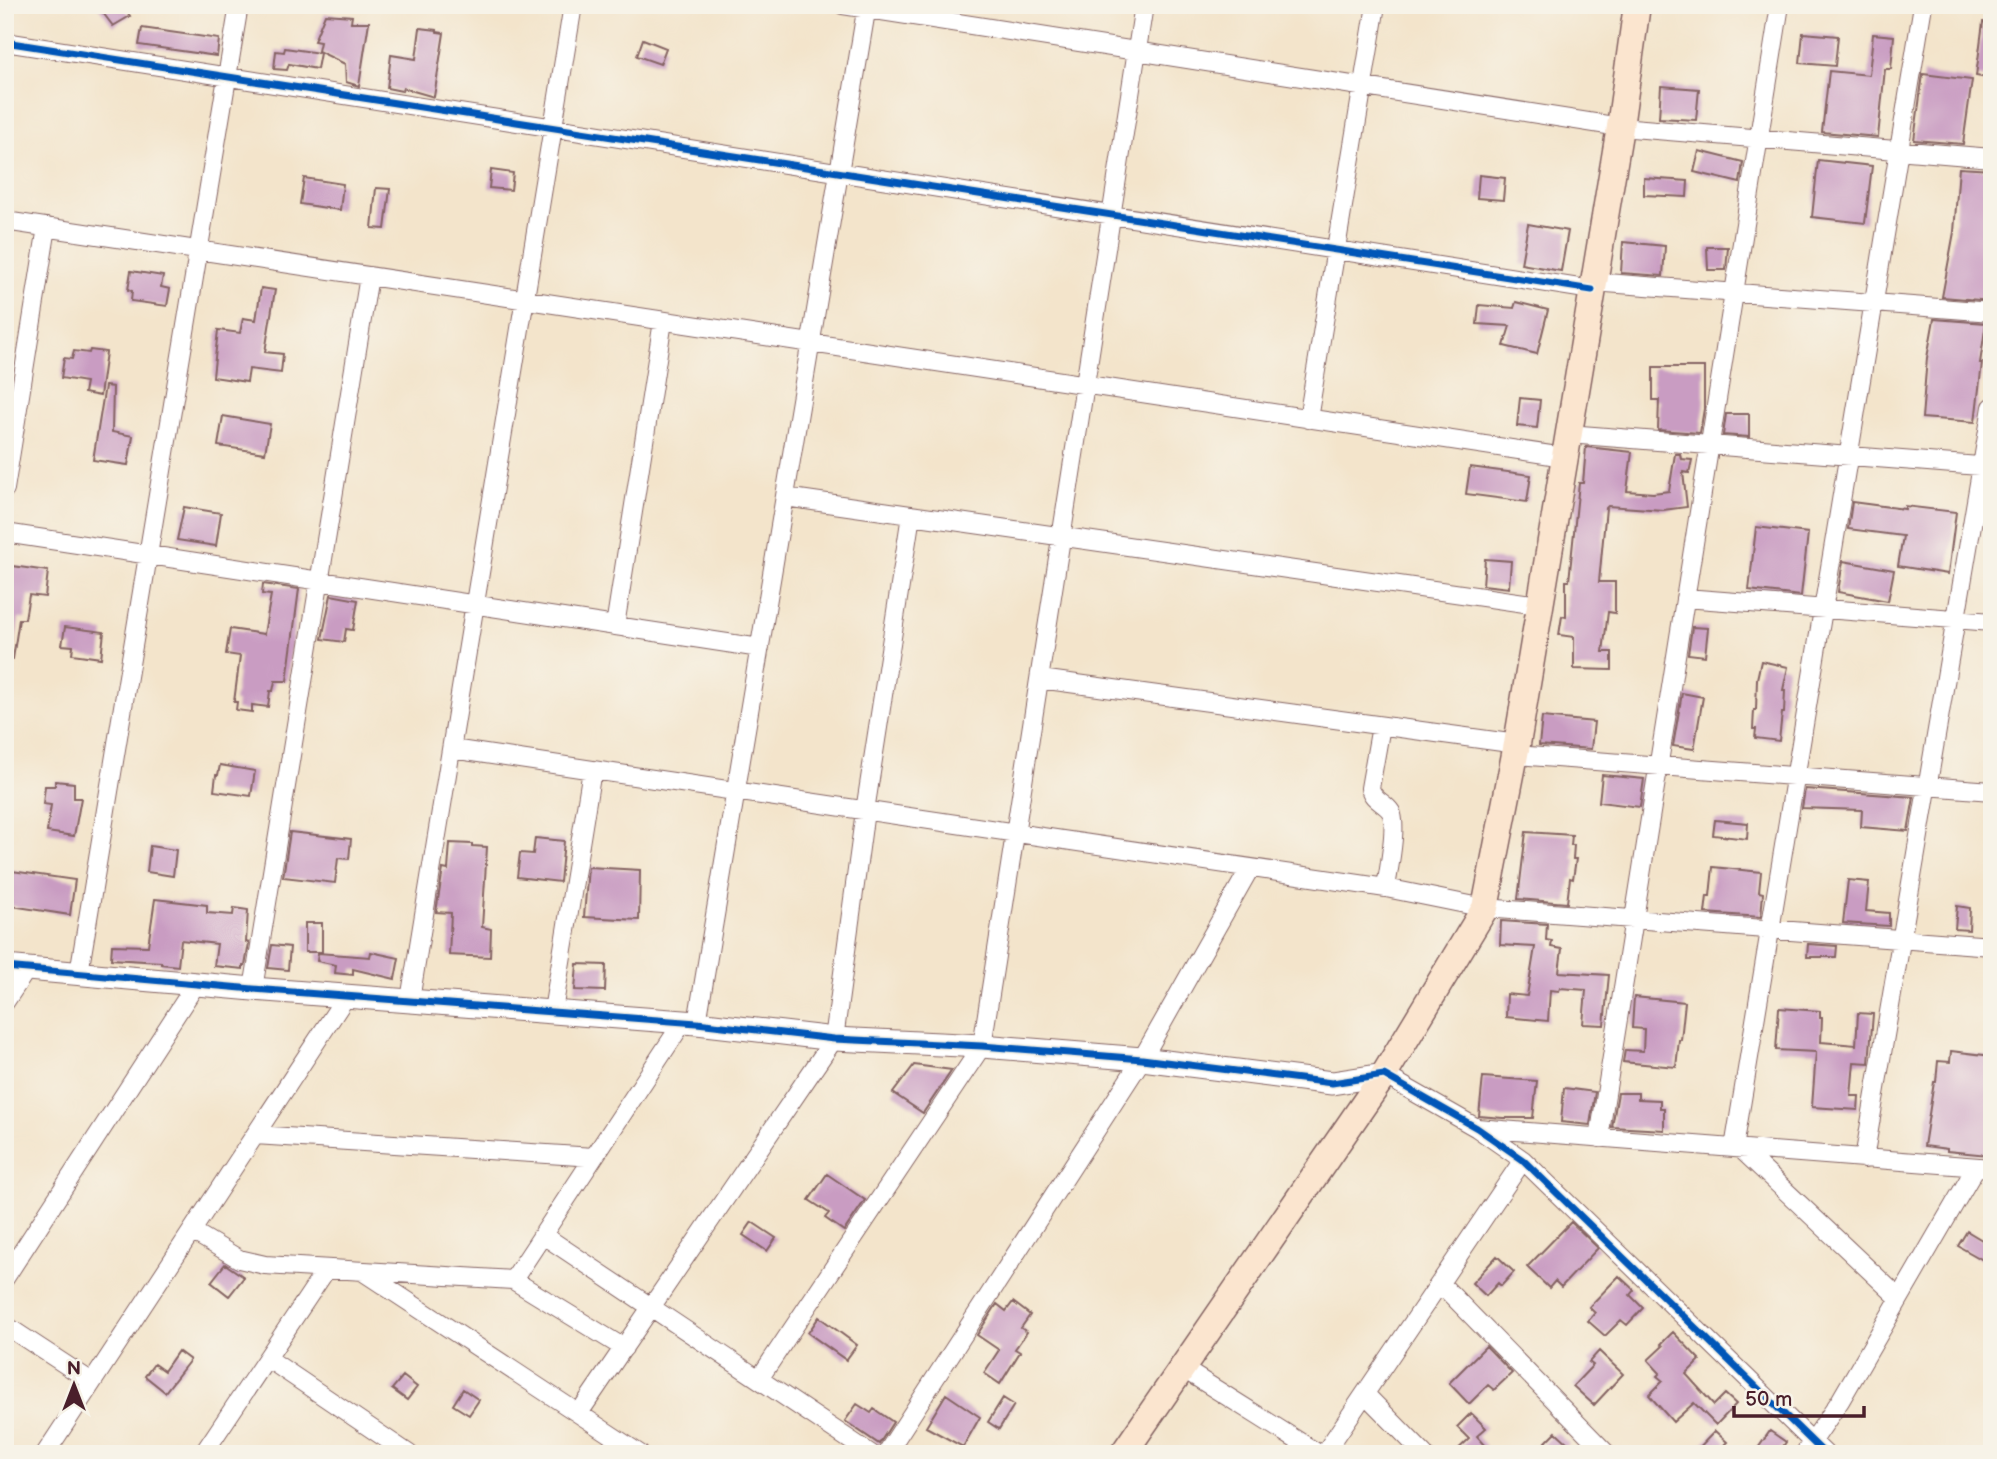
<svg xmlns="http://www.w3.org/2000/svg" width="1997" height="1459" viewBox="0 0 1997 1459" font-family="'Balsamiq Sans',sans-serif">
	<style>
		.building { fill: #c99cc2 }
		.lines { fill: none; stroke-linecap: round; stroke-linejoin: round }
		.minor-casing { stroke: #856463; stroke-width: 20 }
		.tertiary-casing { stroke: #856463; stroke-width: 25 }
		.secondary-casing { stroke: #856463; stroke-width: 29 }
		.minor { stroke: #fff; stroke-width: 18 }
		.tertiary { stroke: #fff; stroke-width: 23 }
		.secondary { stroke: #fbe5cf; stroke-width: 26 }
		.cycleway-casing { stroke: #f7f3e8; stroke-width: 11 }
		.cycleway { stroke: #0057b8; stroke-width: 7 }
	</style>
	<rect width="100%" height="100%" fill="#f7f3e8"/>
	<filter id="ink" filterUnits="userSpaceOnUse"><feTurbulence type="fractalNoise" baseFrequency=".0143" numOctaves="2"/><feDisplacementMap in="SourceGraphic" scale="14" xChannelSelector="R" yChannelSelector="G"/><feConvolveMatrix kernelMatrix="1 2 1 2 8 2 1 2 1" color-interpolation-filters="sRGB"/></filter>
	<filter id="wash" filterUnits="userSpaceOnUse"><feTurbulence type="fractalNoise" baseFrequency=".00686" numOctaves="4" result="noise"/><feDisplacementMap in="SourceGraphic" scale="28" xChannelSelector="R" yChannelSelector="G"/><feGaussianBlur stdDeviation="1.57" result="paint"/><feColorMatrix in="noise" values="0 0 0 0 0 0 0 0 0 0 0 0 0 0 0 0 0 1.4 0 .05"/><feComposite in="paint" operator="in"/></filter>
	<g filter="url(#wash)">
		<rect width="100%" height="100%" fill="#f3e4cb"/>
		<g id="blocks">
			<!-- building -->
			<path class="building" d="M97,5H122L130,16L113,26Z
				M325,14L352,16L351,22H369L359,86L346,82L345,64L318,51L320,42L314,41Z
				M1983,22L1992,23V79L1976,76Z
				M142,28L219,39L217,56L139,45Z
				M420,28L437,30V32L444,33L434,97L403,88L402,91L387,88L391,55L416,59Z
				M1803,33L1838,36L1835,66L1800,63Z
				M1873,34L1894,36L1891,69H1885L1878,137L1822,132L1829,71L1869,75Z
				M643,39L666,48L660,64L637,56Z
				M285,48L320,53L317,69L289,64L287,70L274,69L276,51L284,52Z
				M1923,74L1972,80L1963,144L1914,140Z
				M1661,86L1699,89L1696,120L1659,118Z
				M1699,151L1743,162L1740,183L1694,172Z
				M1818,160L1872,166L1865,223L1812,217Z
				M1959,168L1992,170V301L1942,297L1954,232Z
				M491,170L513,173L511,190L489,188Z
				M1479,175L1505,178L1503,200L1477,198Z
				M304,178L343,184L340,210L300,204Z
				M1644,178L1688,181L1687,197L1644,195Z
				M376,188L390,189L385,229L372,228Z
				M1528,224L1568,231L1561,271L1521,264Z
				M1623,242L1665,246L1663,276L1621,273Z
				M1707,247H1728L1726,270H1708Z
				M131,271L163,276L161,287L170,289L167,306L131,301L132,291L128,290Z
				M261,288L275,290L265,352L283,354L281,373L249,369L247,382L213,377L218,330L240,333L243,318L256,320Z
				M1516,302L1548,310L1537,354L1504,346L1510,326L1477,324L1479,305L1514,308Z
				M1934,319L1986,323L1980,363H1982L1975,422L1922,418L1927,358Z
				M90,350L106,352L100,396L84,393L86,382L61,378L64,358L72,359L74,351L89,353Z
				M1653,367H1704V409L1700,433L1658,430L1659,400H1653Z
				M105,386L113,387L112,432L133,436L128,465L93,460Z
				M1520,398L1540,400L1537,428L1517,426Z
				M1726,414H1749V437L1723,435Z
				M223,416L270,424L265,453L218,446Z
				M1586,447L1632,452L1627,491L1653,493L1669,491L1675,454H1680L1681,459L1692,460L1689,473L1683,472L1687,507L1663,510L1608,506L1606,508L1599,582H1615V613L1608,612L1603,652H1612V670L1574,669V637L1559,635L1562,616L1566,617V581H1569L1579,483H1583Z
				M1470,467L1531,475L1527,502L1466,494Z
				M1852,502L1905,509V506L1956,512L1948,574L1898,566L1903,536L1848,529Z
				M184,507L221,513L216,546L177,540Z
				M1756,527L1808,533L1801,596L1749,590Z
				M1485,559L1511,561L1509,588L1483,585Z
				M1843,561L1894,570L1888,601L1838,592Z
				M5,565L48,571L45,597L29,595L25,619H19L13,659L5,658Z
				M263,584L299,589L287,681H275L273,691H270L268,707L252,705V712L236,710L237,702H234L240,656L226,654L230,629L264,634L271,595L262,594Z
				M331,595L358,600L353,630L346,629L344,642L322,639Z
				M65,627L104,632L101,658L72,654L73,646L62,645Z
				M1692,627L1708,628L1705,656L1688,654Z
				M1761,661L1788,667L1783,690H1785L1784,713H1782L1779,741L1755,738L1756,729H1753L1754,710H1756L1757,679Z
				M1682,693L1703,697L1694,749L1673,746Z
				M1542,717L1594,722L1591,749L1539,745Z
				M220,765L255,771L251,796L214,791L216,775H218Z
				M1602,775L1644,779L1640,807L1599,802Z
				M55,781L74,783V798H81L74,836L47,832L51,805L43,804L45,786H55Z
				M1805,789L1914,797L1908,831L1861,827L1862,810L1802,808Z
				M1715,820L1748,823L1747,839L1713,835Z
				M290,832L351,839L349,859L338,858L335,883L283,877Z
				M1526,832L1572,835L1571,845H1574L1573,859H1576L1573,879L1570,878L1567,903L1518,899Z
				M535,838L564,841L560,882L517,877L520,853L533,854Z
				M450,843L472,844V846L487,847L482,927L491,929L490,957L449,955L451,913L436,912L443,869L448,870Z
				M150,846L176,850L173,876L147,872Z
				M588,867L640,870L639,920L584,917Z
				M1713,867L1761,872L1759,892L1763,893L1761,917L1705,913L1707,896H1710Z
				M5,870L75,880L70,915L5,905Z
				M1848,880L1869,882L1866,911L1889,913V926L1843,923Z
				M155,899L207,905V913L233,915L234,908L248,910L246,942L249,943L245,966H243V969L214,966L217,944L181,940L178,966L161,964V962L111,959L112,945L148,946Z
				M1957,906L1970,908L1969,930L1955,929Z
				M1501,921L1547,924L1546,940L1552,941L1551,947L1562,949L1559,972L1609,975L1604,1025L1583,1024L1586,990L1560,988L1559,991L1550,990L1548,1021L1506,1017L1507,994L1527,996L1535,947L1500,945Z
				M305,923H322V952H305Z
				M1808,944L1837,946L1836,957H1807Z
				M272,945L290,947L288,970L268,968Z
				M371,952L399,958L395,979L353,969V975L335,973L336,965L317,961L318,953L370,957Z
				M577,964L606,965L605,991L575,990Z
				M1634,997L1685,1002L1681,1040H1679L1676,1067L1623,1062L1625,1050L1643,1051L1644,1029L1632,1028Z
				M1779,1008L1820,1011V1018H1822L1821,1042L1856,1045L1858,1013L1873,1014L1869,1063L1854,1062L1851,1096H1859L1858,1110L1812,1107L1816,1052L1776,1050Z
				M1951,1051L1992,1056V1121L1988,1155L1947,1151V1149L1924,1146L1934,1082H1936L1938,1061L1950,1062Z
				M914,1065L952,1070L923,1113L893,1093Z
				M1483,1077L1537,1081L1533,1118H1503L1479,1116Z
				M1564,1088L1595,1092L1590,1125L1561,1122Z
				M1618,1093H1638V1099L1660,1100V1108H1664V1130L1612,1127Z
				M827,1174L865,1200L844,1231L825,1218L829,1213L809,1200Z
				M752,1222L776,1238L767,1251L743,1235Z
				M1571,1222L1598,1248L1561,1287L1555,1281L1549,1288L1527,1267Z
				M1967,1231L1992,1246V1265L1958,1246Z
				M1497,1256L1514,1272L1501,1286L1498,1283L1486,1296L1472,1283Z
				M225,1264L244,1277L229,1296L211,1282Z
				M1619,1276L1634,1290L1630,1295L1643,1308L1627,1325L1621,1320L1605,1336L1588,1321L1595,1313L1589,1307Z
				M1013,1302L1030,1315L1021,1328L1027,1332L1015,1349L1020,1352L1000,1384L984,1373L999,1350L977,1335L997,1304L1006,1311Z
				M819,1317L857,1345L846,1360L808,1333Z
				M1673,1332L1700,1360L1686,1374L1714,1405L1725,1394L1736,1404L1716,1425L1694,1403L1673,1422L1649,1395L1663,1381L1657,1376L1660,1373L1648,1360L1663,1346L1661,1344Z
				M1486,1346L1512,1373L1494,1390L1488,1385L1469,1404L1449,1383Z
				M178,1351L190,1360L165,1392L145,1376L154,1364L164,1371Z
				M1599,1351L1623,1374L1594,1405L1573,1386L1593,1365L1589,1362Z
				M403,1376L417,1387L407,1400L392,1389Z
				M463,1389L479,1400L469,1415L453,1405Z
				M946,1394L980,1417L963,1447L926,1427Z
				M1003,1398L1014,1405L999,1429L988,1422Z
				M857,1404L871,1413L874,1409L893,1422L879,1444L845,1421Z
				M1471,1413L1486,1428L1477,1436L1486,1446L1478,1454H1453L1469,1439L1457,1427Z
				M1715,1431L1727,1442L1715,1454H1693Z
				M1770,1431L1786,1442L1778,1454H1754Z
				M1556,1432L1569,1444L1560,1454H1534Z"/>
		</g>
	</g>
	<g filter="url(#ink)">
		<use href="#blocks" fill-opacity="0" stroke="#856463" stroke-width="2"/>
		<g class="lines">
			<!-- minor casing -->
			<g class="minor-casing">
				<path id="minor" d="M843,5L1620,127L1992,158
					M5,42L1592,290
					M5,221L1564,457
					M1593,282L1992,312
					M1308,419L1376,5
					M1568,434L1992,467
					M5,489L47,227
					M785,497L1539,605
					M5,533L760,648
					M1685,598L1992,622
					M615,626L663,321
					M1040,679L1517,744
					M1381,726L1370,788C1373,801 1385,802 1391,812C1398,826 1388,872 1386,888
					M452,749L1386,888L1485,908L1992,946
					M1515,755L1992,791
					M79,973L239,5
					M253,989L369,276
					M410,1000L573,5
					M5,1002L27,969
					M553,1011L592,770
					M697,1023L867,5
					M1384,1075L1477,1128L1523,1160L1825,1454
					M1477,1128L1992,1168
					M255,1135L594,1157
					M1599,1138L1780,5
					M1734,1148L1923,5
					M1741,1149L1899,1298
					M1864,1159L1992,407
					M192,1231L239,1259L265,1265L513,1280L624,1348
					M543,1235L871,1454
					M365,1273L640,1454
					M5,1278L196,984
					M513,1280L683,1022
					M1440,1283L1607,1454
					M5,1325L92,1382
					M267,1358L409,1454
					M1182,1368L1319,1454
					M759,1379L982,1046L1144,5
					M1365,1394L1424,1454
					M579,1413L834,1039L865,811L911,515
					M45,1454L347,995
					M203,1454L326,1270
					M886,1454L1142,1059L1250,868
					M1324,1454L1523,1160
					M1804,1454L1840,1401L1976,1167"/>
			</g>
			<!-- tertiary casing -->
			<g class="tertiary-casing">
				<path id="tertiary" d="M5,967L253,989L697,1023L834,1039L982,1046L1142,1059L1332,1083L1384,1075"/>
			</g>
			<!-- secondary casing -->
			<g class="secondary-casing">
				<path id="secondary" d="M1123,1454L1384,1075L1485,908L1517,744L1620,127L1637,5"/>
			</g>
			<!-- minor -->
			<use href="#minor" class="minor"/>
			<!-- tertiary -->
			<use href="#tertiary" class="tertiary"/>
			<!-- secondary -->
			<use href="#secondary" class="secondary"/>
			<!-- cycleway casing -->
			<g class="cycleway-casing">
				<path id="cycleway" d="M5,42L1592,290
					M5,967L253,989L697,1023L834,1039L982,1046L1142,1059L1332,1083L1384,1075L1477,1128L1523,1160L1825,1454"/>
			</g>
			<!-- cycleway -->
			<use href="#cycleway" class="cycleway"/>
		</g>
	</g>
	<!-- margin -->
	<rect width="1997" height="1459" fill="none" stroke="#f7f3e8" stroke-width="28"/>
	<!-- north arrow -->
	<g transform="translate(74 1385)" stroke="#f7f3e8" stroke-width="5" paint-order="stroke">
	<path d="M0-5L12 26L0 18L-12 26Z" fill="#4a1f2b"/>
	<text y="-10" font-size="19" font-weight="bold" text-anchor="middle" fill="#4a1f2b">N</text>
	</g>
	<!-- scale -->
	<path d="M1734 1406v10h130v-10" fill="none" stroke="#4a1f2b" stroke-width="3.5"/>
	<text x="1745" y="1406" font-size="21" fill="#4a1f2b" stroke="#f7f3e8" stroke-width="5" paint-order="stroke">50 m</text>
</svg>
